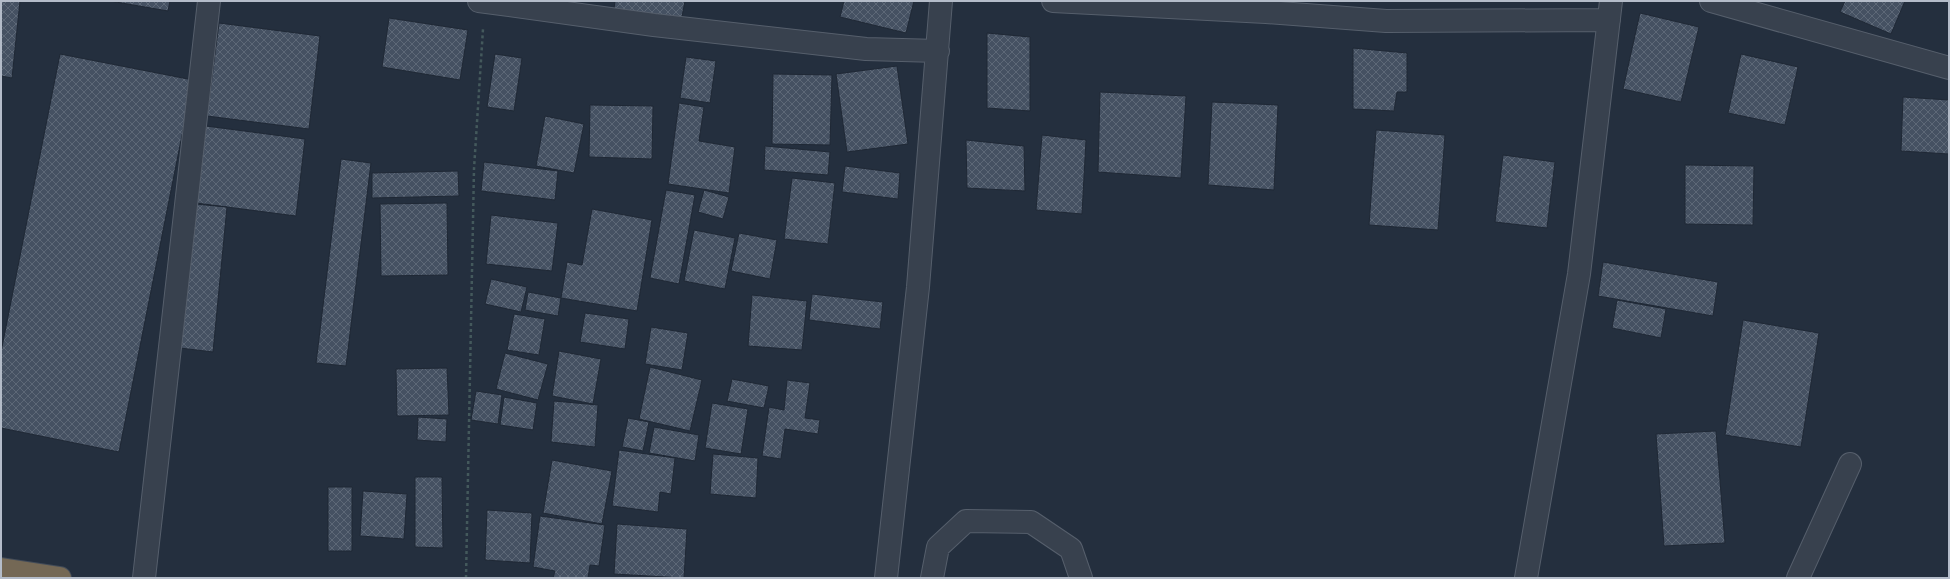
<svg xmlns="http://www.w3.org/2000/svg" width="1950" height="579" viewBox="0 0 1950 579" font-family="Mulish,sans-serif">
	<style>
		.building { fill: url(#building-cross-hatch); stroke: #1f2835 }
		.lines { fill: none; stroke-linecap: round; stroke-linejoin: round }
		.minor-casing { stroke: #565f6c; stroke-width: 24 }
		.highway-casing { stroke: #434c59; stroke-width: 24 }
		.path { stroke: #44595c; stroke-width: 2.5; stroke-dasharray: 3 3; stroke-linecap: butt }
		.minor { stroke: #38414e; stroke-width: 22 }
		.highway { stroke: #746855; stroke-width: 22 }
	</style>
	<defs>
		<pattern id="building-cross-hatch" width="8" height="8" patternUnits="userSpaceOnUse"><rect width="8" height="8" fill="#455162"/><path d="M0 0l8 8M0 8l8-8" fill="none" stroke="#5d6877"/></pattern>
	</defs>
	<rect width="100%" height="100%" fill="#242f3e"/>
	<!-- building -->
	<path class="building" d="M1,1H20L12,78L1,76Z
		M110,1H170L168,11Z
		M615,1H685L681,22L614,9Z
		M844,1H914L906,33L840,17Z
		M1845,1H1905L1891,34L1840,12Z
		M1640,13L1699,27L1681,102L1623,89Z
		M389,18L468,30L460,80L382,67Z
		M219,23L320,36L309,129L207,116Z
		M987,33L1030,37V111L987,108Z
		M1353,48L1407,53V92H1397L1394,111L1353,109Z
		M60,54L193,80L119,452L1,428V352Z
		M495,54L522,58L514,111L487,107Z
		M1741,54L1798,67L1785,125L1728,113Z
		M686,57L716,61L710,103L680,98Z
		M897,66L908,144L847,152L836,74Z
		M773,74L832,75L830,145L772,144Z
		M1100,92L1186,96L1181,178L1098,172Z
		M1903,97L1949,100V154L1901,151Z
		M1212,102L1278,105L1274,190L1208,185Z
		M679,103L704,107L699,141L735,147L729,193L668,184Z
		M590,105L653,106L652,159L589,157Z
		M545,116L584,124L574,173L536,166Z
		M206,126L305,139L296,216L196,203Z
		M1376,130L1445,135L1438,230L1369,225Z
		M1042,135L1086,140L1082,214L1036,210Z
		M966,140L1024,146L1025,191L967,188Z
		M765,146L830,152L828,175L764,170Z
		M1503,155L1555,162L1547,228L1495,222Z
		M341,159L371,163L346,366L316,363Z
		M484,162L558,171L555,200L481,191Z
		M1685,165L1754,166L1753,225L1685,224Z
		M845,166L900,173L898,199L842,192Z
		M458,171L459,196L372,198V173Z
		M792,178L835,183L828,244L784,239Z
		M666,190L695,195L679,284L650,278Z
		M704,190L729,197L723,219L698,212Z
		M447,203L448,275L381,276L380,204Z
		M195,204L227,207L213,352L180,348Z
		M592,209L652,220L637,311L561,298L567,262L582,265Z
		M491,215L558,223L552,271L486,264Z
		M694,230L735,238L725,289L684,281Z
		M739,233L777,240L770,279L731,271Z
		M1603,262L1718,282L1713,316L1598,296Z
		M491,279L527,287L521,312L485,304Z
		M528,292L561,298L558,316L525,310Z
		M812,294L883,302L880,329L809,320Z
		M752,295L807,301L802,350L748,346Z
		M1617,300L1666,309L1661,338L1612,328Z
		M585,313L629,319L625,349L580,342Z
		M514,314L545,319L539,355L507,350Z
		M1743,320L1819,333L1801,447L1725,435Z
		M651,327L688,333L682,370L645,364Z
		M559,351L601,359L593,404L552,396Z
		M505,353L548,364L538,400L496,389Z
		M650,367L702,380L690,431L639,419Z
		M447,368L449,415L397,416L396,369Z
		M732,379L769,386L764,408L727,401Z
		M787,380L810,383L805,418L820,420L818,434L785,429L781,459L762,456L769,407L784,410Z
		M476,391L502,395L498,424L471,420Z
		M504,397L537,403L533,430L500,425Z
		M554,401L598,405L595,447L551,442Z
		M712,403L748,409L741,454L705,448Z
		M418,417L447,419L446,442L417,440Z
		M628,418L649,422L643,451L622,447Z
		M654,427L699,435L695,461L649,453Z
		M1716,431L1725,543L1664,546L1656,434Z
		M619,450L675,458L671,494L660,492L658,512L612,506Z
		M713,454L758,458L756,498L710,494Z
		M552,460L612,471L602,524L543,513Z
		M415,477H442L443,548L415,547Z
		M328,487H352V551H328Z
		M363,491L407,494L404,539L360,536Z
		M487,510L532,513L530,563L485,560Z
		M540,516L605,525L599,566L590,565L588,578H553L555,571L533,567Z
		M617,524L687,529L684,578L614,574Z"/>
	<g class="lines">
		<!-- minor casing -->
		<g class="minor-casing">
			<path id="minor" d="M479,1L654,25L866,49L938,51
				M1053,1L1266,12L1386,21L1609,20
				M1711,1L1949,68
				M144,578L209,1
				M886,578L918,287L941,1
				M932,578L938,547L966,521L1031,522L1071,549L1081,578
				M1526,578L1579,274L1611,1
				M1798,578L1850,464"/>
		</g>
		<!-- highway casing -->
		<g class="highway-casing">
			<path id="highway" d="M1,569L60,578"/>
		</g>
		<!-- path -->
		<path class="path" d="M466,578L474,169L483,29"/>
		<!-- minor -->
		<use href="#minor" class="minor"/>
		<!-- highway -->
		<use href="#highway" class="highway"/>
	</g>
	<!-- border -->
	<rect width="1950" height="579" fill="none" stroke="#b4bcc9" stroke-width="4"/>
</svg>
